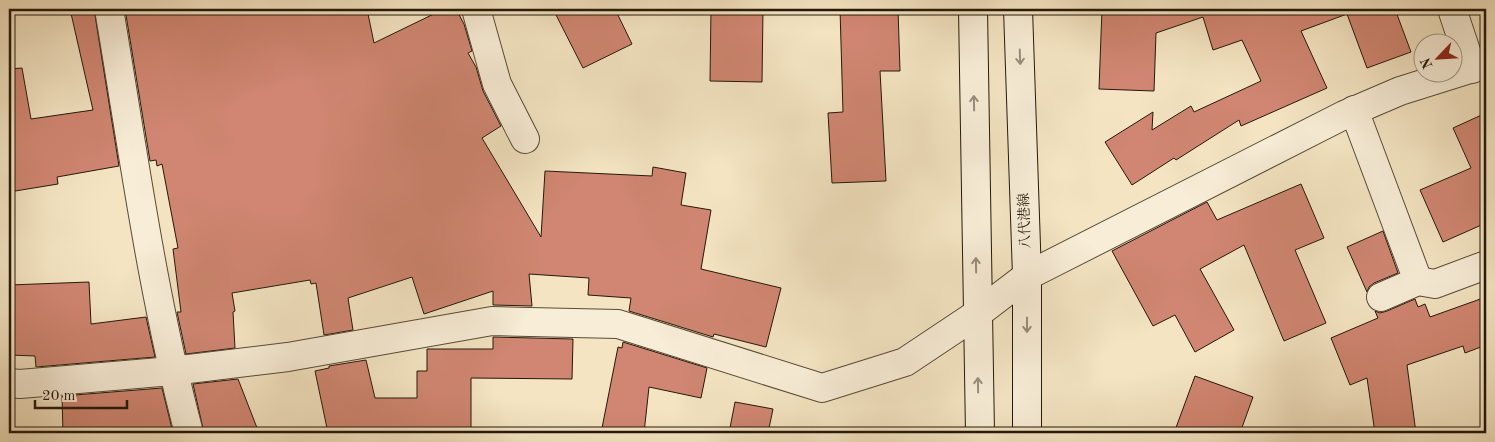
<svg xmlns="http://www.w3.org/2000/svg" width="1495" height="442" viewBox="0 0 1495 442" font-family="'Old Standard TT','Noto Serif JP',serif">
	<style>
		.building { fill: #d08672; stroke: #24180a }
		.lines { fill: none; stroke-linecap: round; stroke-linejoin: round }
		.minor-casing { stroke: #584b38; stroke-width: 30 }
		.tertiary-casing { stroke: #584b38; stroke-width: 30 }
		.secondary-casing { stroke: #24180a; stroke-width: 30 }
		.minor { stroke: #f8edd7; stroke-width: 28 }
		.tertiary { stroke: #f8edd7; stroke-width: 28 }
		.secondary { stroke: #f8edd7; stroke-width: 28 }
		.oneway { stroke: #998d7b }
		.labels { text-anchor: middle; dominant-baseline: central; stroke-width: 4.5; stroke-linejoin: round; paint-order: stroke }
		.street-label { font-size: 14px; fill: #24180a; stroke: #f8edd7 }
	</style>
	<rect width="100%" height="100%" fill="#f4e4c2"/>
	<filter id="stains"><feTurbulence type="fractalNoise" baseFrequency=".004" numOctaves="4"/><feColorMatrix values="0 0 0 0 .2 0 0 0 0 .09 0 0 0 0 .02 0 0 0 .5 -.17"/></filter>
	<radialGradient id="worn" r=".72"><stop offset=".6" stop-color="#630" stop-opacity="0"/><stop offset="1" stop-color="#630" stop-opacity=".3"/></radialGradient>
	<!-- building -->
	<path class="building" d="M70,9H94L119,166L57,177L58,184L9,192V69L22,68L31,119L93,110Z
		M125,9H367L374,43L444,9H456L464,24L472,51L468,53L476,67L483,91L501,126L482,138L541,237L545,171L652,176L653,167L686,173L681,205L711,210L701,269L781,288L766,347L714,334L713,337L629,311L631,298L588,295L589,278L529,274L532,306L493,305V291L424,314L412,277L348,298L353,330L324,335L316,283L311,284L310,280L232,293L235,311L233,312L235,348L186,354L177,312H181L173,249L178,248L162,164L157,166L156,160L150,161Z
		M553,9H615L632,44L583,68Z
		M711,9H763L762,82L710,81Z
		M840,9H898L900,71H880L886,181L832,183L828,113L843,112Z
		M1102,9H1395L1411,52L1367,68L1347,14L1301,31L1327,88L1241,126L1239,120L1176,160L1174,158L1132,185L1105,142L1153,112L1152,130L1191,106L1194,112L1261,81L1242,40L1213,50L1203,17L1156,33L1154,91L1099,89Z
		M1486,113V223L1443,242L1420,190L1471,168L1453,128Z
		M1301,184L1324,238L1295,250L1326,323L1284,341L1244,245L1200,269L1234,330L1195,352L1175,315L1153,326L1112,251L1207,202L1217,220Z
		M1383,231L1398,273L1374,283L1369,287L1367,292L1347,247Z
		M89,282L91,324L146,317L155,357L36,367L35,356L9,355V285Z
		M1486,297V345L1465,353L1463,346L1407,365L1416,433H1375L1367,378L1350,385L1331,338L1378,318L1375,311L1380,313L1387,311L1415,299L1418,307L1425,304L1430,317Z
		M493,337L573,339L572,379L471,378V433H328L315,371L329,368V366L366,360L375,398H417V371H427V349H493Z
		M623,342L707,368L701,398L649,387L644,433H601L618,347L622,348Z
		M1195,376L1253,397L1240,433H1174Z
		M238,379L259,433H204L193,384Z
		M162,388L173,433H63L62,396Z
		M735,402L773,409L768,433H729Z"/>
	<g class="lines">
		<!-- minor casing -->
		<g class="minor-casing">
			<path id="minor" d="M109,9C133,150 152,294 189,433
				M476,9L497,84L525,139
				M1452,9L1472,69
				M1354,110L1418,281L1435,284L1486,265
				M1381,297L1418,281
				M9,383L20,384L172,371L288,357L492,321L618,324L822,388L905,362L977,314L1027,276"/>
		</g>
		<!-- tertiary casing -->
		<g class="tertiary-casing">
			<path id="tertiary" d="M1027,276L1344,115L1400,91L1486,64"/>
		</g>
		<!-- secondary casing -->
		<g class="secondary-casing">
			<path id="secondary" d="M973,9L980,433
				M1018,9L1027,276V433"/>
		</g>
		<!-- minor -->
		<use href="#minor" class="minor"/>
		<!-- tertiary -->
		<use href="#tertiary" class="tertiary"/>
		<!-- secondary -->
		<use href="#secondary" class="secondary"/>
	</g>
	<!-- one-way arrows -->
	<defs><path id="oneway-shaft" d="M-6 0H5M1.5-3L5.5 0L1.5 3" fill="none" stroke-width="1.6" stroke-linecap="round" stroke-linejoin="round" transform="scale(1.25)"/></defs>
	<g class="oneway">
		<use href="#oneway-shaft" transform="translate(1020 57) rotate(88)"/>
		<use href="#oneway-shaft" transform="translate(974 103) rotate(-91)"/>
		<use href="#oneway-shaft" transform="translate(976 265) rotate(-91)"/>
		<use href="#oneway-shaft" transform="translate(1027 325) rotate(90)"/>
		<use href="#oneway-shaft" transform="translate(978 385) rotate(-91)"/>
	</g>
	<g class="labels">
		<!-- street labels -->
		<g class="street-label">
			<text transform="translate(1025 221) rotate(-92)">八代港線</text>
		</g>
	</g>
	<!-- margin -->
	<rect width="1495" height="442" fill="none" stroke="#f4e4c2" stroke-width="30"/>
	<rect x="10" y="10" width="1475" height="422" fill="none" stroke="#24180a" stroke-width="2.5"/>
	<rect x="15" y="15" width="1465" height="412" fill="none" stroke="#24180a"/>
	<!-- north arrow -->
	<g transform="translate(1438 58) rotate(245)"><circle r="24" fill="#f8edd7" stroke="#a39885"/>
	<path d="M0-4L9 19L0 12L-9 19Z" fill="#8f2418"/>
	<text y="-8" font-size="14" font-weight="bold" text-anchor="middle" fill="#24180a">N</text>
	</g>
	<!-- scale -->
	<path d="M35 400v8h92v-8" fill="none" stroke="#24180a" stroke-width="2.5"/>
	<text x="42" y="400" font-size="15" fill="#24180a" stroke="#f8edd7" stroke-width="4" paint-order="stroke">20 m</text>
	<rect width="100%" height="100%" filter="url(#stains)"/>
	<rect width="100%" height="100%" fill="url(#worn)"/>
</svg>
